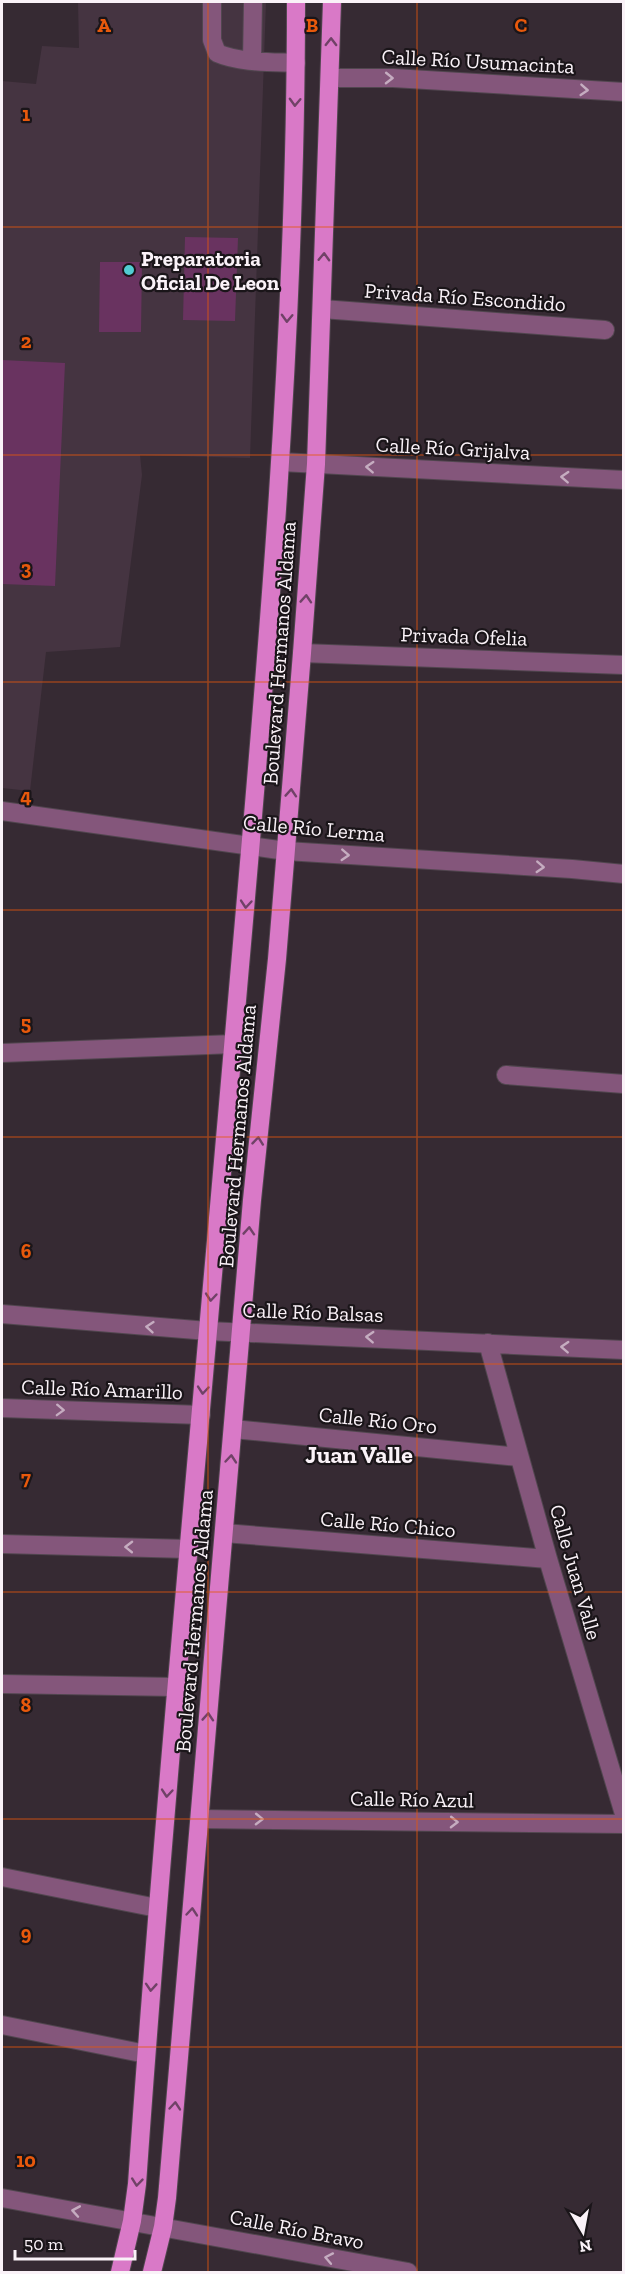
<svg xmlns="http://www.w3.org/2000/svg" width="625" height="2274" viewBox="0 0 625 2274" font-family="'Zilla Slab',serif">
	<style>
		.built { fill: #453441 }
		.green { fill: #693360 }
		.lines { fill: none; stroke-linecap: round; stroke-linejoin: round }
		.minor-casing { stroke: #51464f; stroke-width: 20 }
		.major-casing { stroke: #51464f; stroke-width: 20 }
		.minor { stroke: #84567b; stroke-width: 18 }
		.major { stroke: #d979c7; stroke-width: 18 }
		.oneway { stroke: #704267 }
		.oneway2 { stroke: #c5acc0 }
		.grid { fill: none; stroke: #e8590c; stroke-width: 1.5; stroke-opacity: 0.55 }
		.poi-dot { fill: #51ccd2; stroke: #1a1519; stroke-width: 2 }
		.labels { text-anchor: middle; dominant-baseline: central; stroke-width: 4.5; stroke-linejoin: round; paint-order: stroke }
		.street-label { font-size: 21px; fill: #faf2f8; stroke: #1a1519 }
		.poi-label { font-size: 21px; font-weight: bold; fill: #faf2f8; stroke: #1a1519; text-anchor: start }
		.quarter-label { font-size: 24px; font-weight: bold; fill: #faf2f8; stroke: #1a1519 }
		.grid-label { font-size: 20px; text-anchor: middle; font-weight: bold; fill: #e8590c; stroke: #1a1519; stroke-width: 4.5; stroke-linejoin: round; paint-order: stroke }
	</style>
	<rect width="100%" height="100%" fill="#362a33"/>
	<!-- built -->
	<path class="built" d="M78,2H266L250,458L140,455L142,475L120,647L46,652L30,791L2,788V81L36,84L42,46L79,48Z"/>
	<!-- green -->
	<path class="green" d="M185,237L238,238L235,321L183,320Z
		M100,262H142L141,332H99Z
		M2,360L65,363L55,586L2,584Z"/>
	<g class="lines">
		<!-- minor casing -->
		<g class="minor-casing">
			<path id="minor" d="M212,2V40L217,53C240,63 271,62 296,63
				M252,60L253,2
				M331,78H393L624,92
				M322,309L605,330
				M281,462L624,480
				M302,653L624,665
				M2,811L286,851L572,869L624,874
				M2,1053L234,1044
				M506,1075L624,1084
				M2,1314L208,1331L624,1350
				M488,1343L548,1559L624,1814
				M2,1408L201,1415
				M233,1429L519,1457
				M224,1533L548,1559
				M2,1544L188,1549
				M2,1684L175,1687
				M200,1819L624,1824
				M2,1877L157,1908
				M2,2025L146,2054
				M2,2198L408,2272"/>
		</g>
		<!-- major casing -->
		<g class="major-casing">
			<path id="major" d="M120,2272L132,2221L137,2184C165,1785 204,1388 238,989C267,661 296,331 296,2
				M152,2272L163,2227L167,2198L252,1200L277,959L302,653L316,464L332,2"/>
		</g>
		<!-- minor -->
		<use href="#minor" class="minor"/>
		<!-- major -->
		<use href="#major" class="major"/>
	</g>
	<!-- one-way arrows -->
	<defs><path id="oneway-chevron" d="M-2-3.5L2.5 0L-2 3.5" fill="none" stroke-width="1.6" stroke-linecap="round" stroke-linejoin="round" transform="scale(1.5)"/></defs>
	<g class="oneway">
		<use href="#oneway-chevron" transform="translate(331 42) rotate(-89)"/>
		<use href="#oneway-chevron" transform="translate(295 102) rotate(92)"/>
		<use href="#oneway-chevron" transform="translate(324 257) rotate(-88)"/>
		<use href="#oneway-chevron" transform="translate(287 318) rotate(92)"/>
		<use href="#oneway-chevron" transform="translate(306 599) rotate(-86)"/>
		<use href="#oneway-chevron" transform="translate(291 793) rotate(-86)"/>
		<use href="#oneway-chevron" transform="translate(246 904) rotate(95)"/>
		<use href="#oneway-chevron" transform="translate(258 1141) rotate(-84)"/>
		<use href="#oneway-chevron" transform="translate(249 1231) rotate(-86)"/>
		<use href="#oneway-chevron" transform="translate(211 1297) rotate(95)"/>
		<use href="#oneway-chevron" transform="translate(203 1390) rotate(95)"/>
		<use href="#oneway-chevron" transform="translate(231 1459) rotate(-85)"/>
		<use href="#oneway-chevron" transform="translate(208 1717) rotate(-86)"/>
		<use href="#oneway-chevron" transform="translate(167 1793) rotate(95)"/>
		<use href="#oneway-chevron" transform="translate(192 1912) rotate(-85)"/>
		<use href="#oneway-chevron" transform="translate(151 1987) rotate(94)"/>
		<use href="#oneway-chevron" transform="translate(175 2106) rotate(-85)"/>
		<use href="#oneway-chevron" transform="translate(137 2182) rotate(96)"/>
	</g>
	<g class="oneway2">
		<use href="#oneway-chevron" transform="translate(389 78) rotate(1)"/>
		<use href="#oneway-chevron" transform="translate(584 90) rotate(4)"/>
		<use href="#oneway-chevron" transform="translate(370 467) rotate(-177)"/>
		<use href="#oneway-chevron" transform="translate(565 477) rotate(-177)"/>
		<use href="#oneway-chevron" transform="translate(345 855) rotate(3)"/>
		<use href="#oneway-chevron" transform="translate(540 867) rotate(3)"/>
		<use href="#oneway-chevron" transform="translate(150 1327) rotate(-175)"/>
		<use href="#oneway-chevron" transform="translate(370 1337) rotate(-177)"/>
		<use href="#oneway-chevron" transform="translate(565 1347) rotate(-177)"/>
		<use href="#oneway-chevron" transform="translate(60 1410) rotate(2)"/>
		<use href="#oneway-chevron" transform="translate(129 1547) rotate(-179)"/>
		<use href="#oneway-chevron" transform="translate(259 1819) rotate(1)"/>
		<use href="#oneway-chevron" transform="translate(454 1822) rotate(1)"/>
		<use href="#oneway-chevron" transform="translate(76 2211) rotate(-170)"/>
		<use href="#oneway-chevron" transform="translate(329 2258) rotate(-169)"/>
	</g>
	<!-- grid -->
	<path class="grid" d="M208,2V2272M417,2V2272M2,227H624M2,455H624M2,682H624M2,910H624M2,1137H624M2,1364H624M2,1592H624M2,1819H624M2,2047H624"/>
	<!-- markers -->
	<circle class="poi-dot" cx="129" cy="270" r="6"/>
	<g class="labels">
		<!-- street labels -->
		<g class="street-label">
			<text transform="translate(478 61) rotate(3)">Calle Río Usumacinta</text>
			<text transform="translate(465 297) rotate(4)">Privada Río Escondido</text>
			<text transform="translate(453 448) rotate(3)">Calle Río Grijalva</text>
			<text transform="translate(464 636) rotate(2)">Privada Ofelia</text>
			<text transform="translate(279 653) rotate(-86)">Boulevard Hermanos Aldama</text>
			<text transform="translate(314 828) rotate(5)">Calle Río Lerma</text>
			<text transform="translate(237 1136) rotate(-85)">Boulevard Hermanos Aldama</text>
			<text transform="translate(313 1312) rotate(2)">Calle Río Balsas</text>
			<text transform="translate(102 1389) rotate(2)">Calle Río Amarillo</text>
			<text transform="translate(378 1420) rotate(6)">Calle Río Oro</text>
			<text transform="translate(388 1524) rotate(5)">Calle Río Chico</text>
			<text transform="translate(576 1572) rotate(74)">Calle Juan Valle</text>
			<text transform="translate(194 1621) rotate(-85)">Boulevard Hermanos Aldama</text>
			<text transform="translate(412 1799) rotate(1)">Calle Río Azul</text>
			<text transform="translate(297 2229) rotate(11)">Calle Río Bravo</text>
		</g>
		<!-- poi labels -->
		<g class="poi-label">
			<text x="141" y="258">Preparatoria<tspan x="141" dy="24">Oficial De Leon</tspan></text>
		</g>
		<!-- quarter labels -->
		<g class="quarter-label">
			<text x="359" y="1454">Juan Valle</text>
		</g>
	</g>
	<g class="grid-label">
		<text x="104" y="32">A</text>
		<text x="312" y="32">B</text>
		<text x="521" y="32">C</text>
		<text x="26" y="121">1</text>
		<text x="26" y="348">2</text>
		<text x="26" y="575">3</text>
		<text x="26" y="803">4</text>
		<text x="26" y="1030">5</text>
		<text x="26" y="1258">6</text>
		<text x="26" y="1485">7</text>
		<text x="26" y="1712">8</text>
		<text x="26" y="1940">9</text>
		<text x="26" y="2167">10</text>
	</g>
	<!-- border -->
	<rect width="625" height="2274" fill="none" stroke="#faf2f8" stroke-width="6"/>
	<!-- north arrow -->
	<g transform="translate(583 2232) rotate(170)" stroke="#1a1519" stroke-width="4.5" paint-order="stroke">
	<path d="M0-4.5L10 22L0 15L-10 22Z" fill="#faf2f8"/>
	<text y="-9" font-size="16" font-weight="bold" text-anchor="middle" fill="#faf2f8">N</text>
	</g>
	<!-- scale -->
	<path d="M15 2250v9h120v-9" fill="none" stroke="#faf2f8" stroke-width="3"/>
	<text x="24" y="2250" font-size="18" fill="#faf2f8" stroke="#1a1519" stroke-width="4.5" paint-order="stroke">50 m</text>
</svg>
